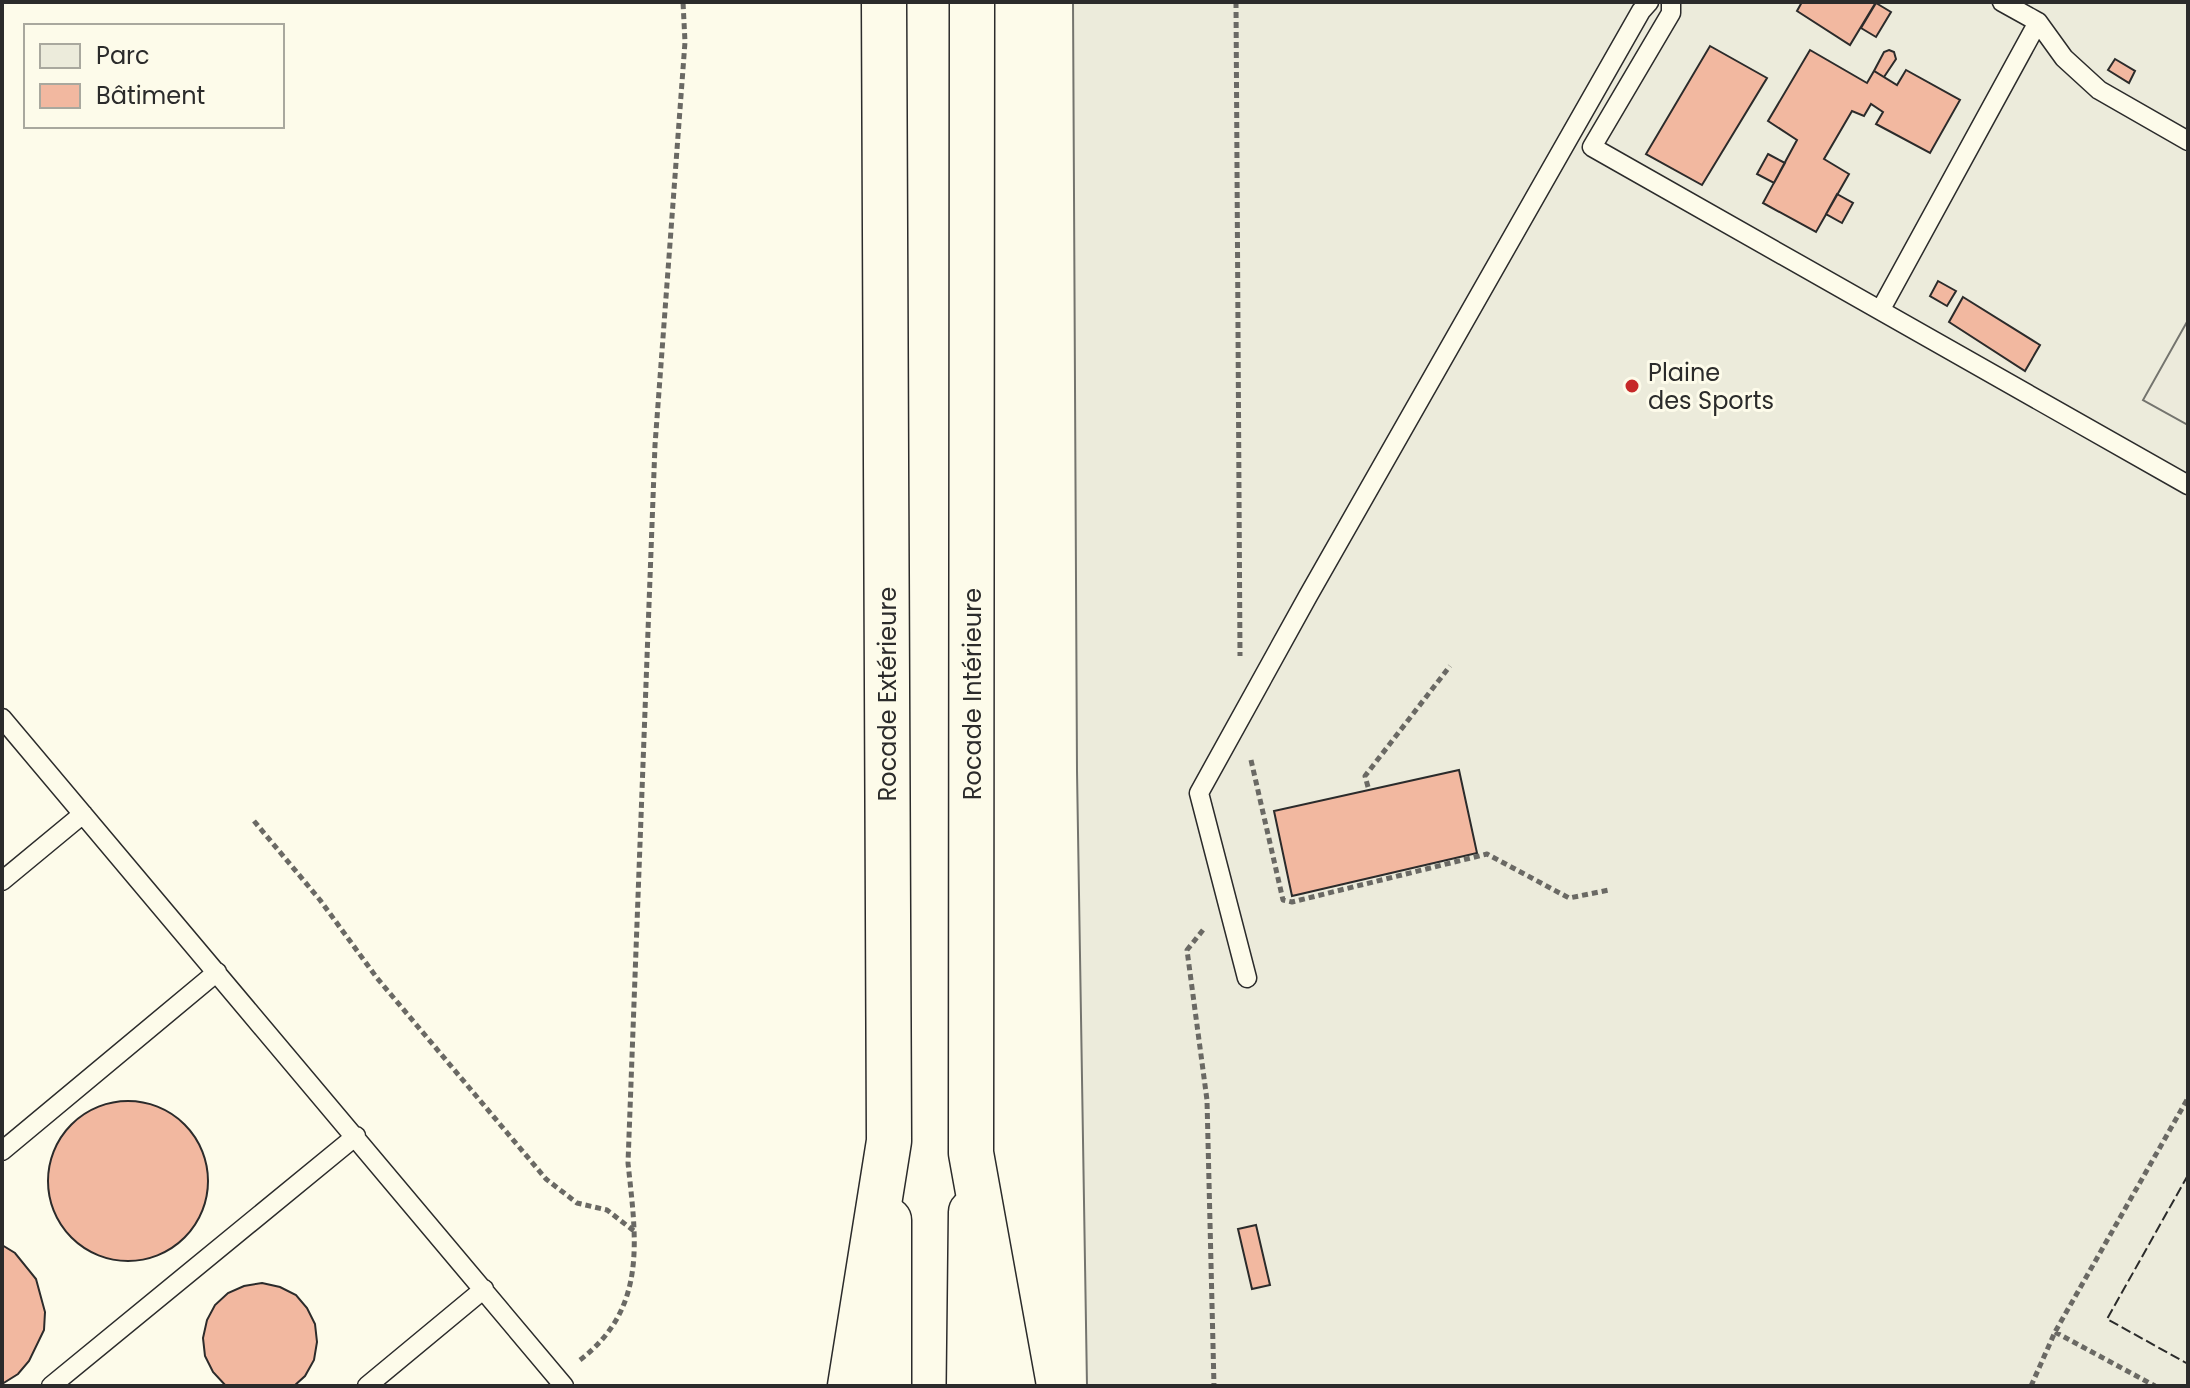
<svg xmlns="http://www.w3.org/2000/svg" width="2190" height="1388" viewBox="0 0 2190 1388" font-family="Poppins,sans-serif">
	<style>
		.green { fill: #ecebdb; stroke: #74746e; stroke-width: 2 }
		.parking { fill: #eceadb; stroke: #74746e; stroke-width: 2 }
		.building { fill: #f2b8a0; stroke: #2b2b2b; stroke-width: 2 }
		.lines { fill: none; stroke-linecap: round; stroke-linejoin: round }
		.service-casing { stroke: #2b2b2b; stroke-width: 21 }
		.trunk-casing { stroke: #2b2b2b; stroke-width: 47 }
		.motorway-casing { stroke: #2b2b2b; stroke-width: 47 }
		.path { stroke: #6a6964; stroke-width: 5; stroke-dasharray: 6 4; stroke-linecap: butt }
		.service { stroke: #fdfbea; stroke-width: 18 }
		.trunk { stroke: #fdfbea; stroke-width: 44 }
		.motorway { stroke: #fdfbea; stroke-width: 44 }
		.fence { stroke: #2b2b2b; stroke-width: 2; stroke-dasharray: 10 4; stroke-linecap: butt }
		.poi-dot { fill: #c62828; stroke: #fdfbea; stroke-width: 3 }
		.labels { text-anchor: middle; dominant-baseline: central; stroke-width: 6; stroke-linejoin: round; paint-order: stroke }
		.poi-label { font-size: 24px; fill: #2b2b2b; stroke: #fdfbea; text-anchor: start }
		.street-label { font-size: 24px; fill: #2b2b2b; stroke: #fdfbea }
	</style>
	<rect width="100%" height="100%" fill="#fdfbea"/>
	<!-- green -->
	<path class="green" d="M1073,2H2188V1386H1087L1077,771Z"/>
	<!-- parking -->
	<path class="parking" d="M2188,320V425L2143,400Z"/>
	<!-- building -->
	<path class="building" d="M1802,2H1876L1850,45L1797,11Z
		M1876,3L1891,12L1876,37L1861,28Z
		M1710,46L1767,78L1702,185L1646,154Z
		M1810,50L1867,83L1874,71L1897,85L1906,70L1960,100L1930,153L1876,124L1883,112L1871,104L1864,116L1852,111L1824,159L1849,174L1816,232L1763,203L1797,140L1768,121Z
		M1889,50L1894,52L1896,59L1884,77L1874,71L1884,52Z
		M2115,59L2135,71L2129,83L2108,70Z
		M1768,154L1785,163L1774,183L1757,174Z
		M1837,194L1853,203L1842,223L1826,214Z
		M1938,281L1956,291L1947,306L1930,296Z
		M1963,297L2040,345L2025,371L1949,322Z
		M1459,770L1477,853L1292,896L1274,811Z
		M48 1181a80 80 0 1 1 160 0a80 80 0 1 1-160 0Z
		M1256,1225L1270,1285L1252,1289L1238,1229Z
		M2,1245L15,1253L36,1279L45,1312L44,1330L29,1361L18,1374L2,1384Z
		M262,1283L280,1287L296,1295L307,1308L315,1324L317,1342L314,1360L305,1376L294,1386H226L213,1372L205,1356L203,1338L207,1320L215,1305L228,1293L244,1286Z"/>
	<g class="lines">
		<!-- service casing -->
		<g class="service-casing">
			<path id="service" d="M1671,2V13L1592,147L2188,485
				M2002,2L2038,22L2064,58L2099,90L2188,141
				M1881,309L2038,22
				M2,718L564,1386
				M2,881L83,814
				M1247,978L1199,793L1308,596L1641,11L1649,2
				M2,1151L217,972
				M51,1386L356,1136
				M367,1386L484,1289"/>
		</g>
		<!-- trunk casing -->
		<g class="trunk-casing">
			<path id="trunk" d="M889,1220V1386
				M969,1386L971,1212"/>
		</g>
		<!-- motorway casing -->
		<g class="motorway-casing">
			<path id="motorway" d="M972,2L971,1153L1013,1386
				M850,1386L889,1141L884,2"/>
		</g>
		<!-- path -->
		<path class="path" d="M1236,2L1240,656
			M1251,760L1283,900L1292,902L1487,854L1569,898L1609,890
			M1368,787L1365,776L1450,666
			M254,821L320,900L377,978L546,1179L577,1203L607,1210L634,1231
			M1203,930L1187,950L1207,1100L1214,1386
			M2055,1332L2155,1386
			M580,1360C648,1308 636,1239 628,1163L655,445L685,42L683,2
			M2031,1386L2055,1332L2188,1098"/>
		<!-- service -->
		<use href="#service" class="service"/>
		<!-- trunk -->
		<use href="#trunk" class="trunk"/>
		<!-- motorway -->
		<use href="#motorway" class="motorway"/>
		<!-- fence -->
		<path class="fence" d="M2188,1175L2107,1319L2188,1364"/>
	</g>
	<!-- markers -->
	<circle class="poi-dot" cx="1632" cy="386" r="8"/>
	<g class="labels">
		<!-- poi labels -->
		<g class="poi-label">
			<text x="1648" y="372">Plaine<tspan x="1648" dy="28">des Sports</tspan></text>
		</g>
		<!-- street labels -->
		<g class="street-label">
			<text transform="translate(887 694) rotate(-90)">Rocade Extérieure</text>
			<text transform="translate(972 694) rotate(-90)">Rocade Intérieure</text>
		</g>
	</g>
	<!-- border -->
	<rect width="2190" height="1388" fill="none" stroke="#2b2b2b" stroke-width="8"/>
	<!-- legend -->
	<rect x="24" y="24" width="260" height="104" fill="#fdfbea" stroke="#a9a89e" stroke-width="2"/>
	<rect x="40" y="44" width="40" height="24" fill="#ecebdb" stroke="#a9a89e" stroke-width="2"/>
	<text x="96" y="64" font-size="24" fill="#2b2b2b">Parc</text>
	<rect x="40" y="84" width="40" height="24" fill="#f2b8a0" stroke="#a9a89e" stroke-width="2"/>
	<text x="96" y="104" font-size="24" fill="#2b2b2b">Bâtiment</text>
</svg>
